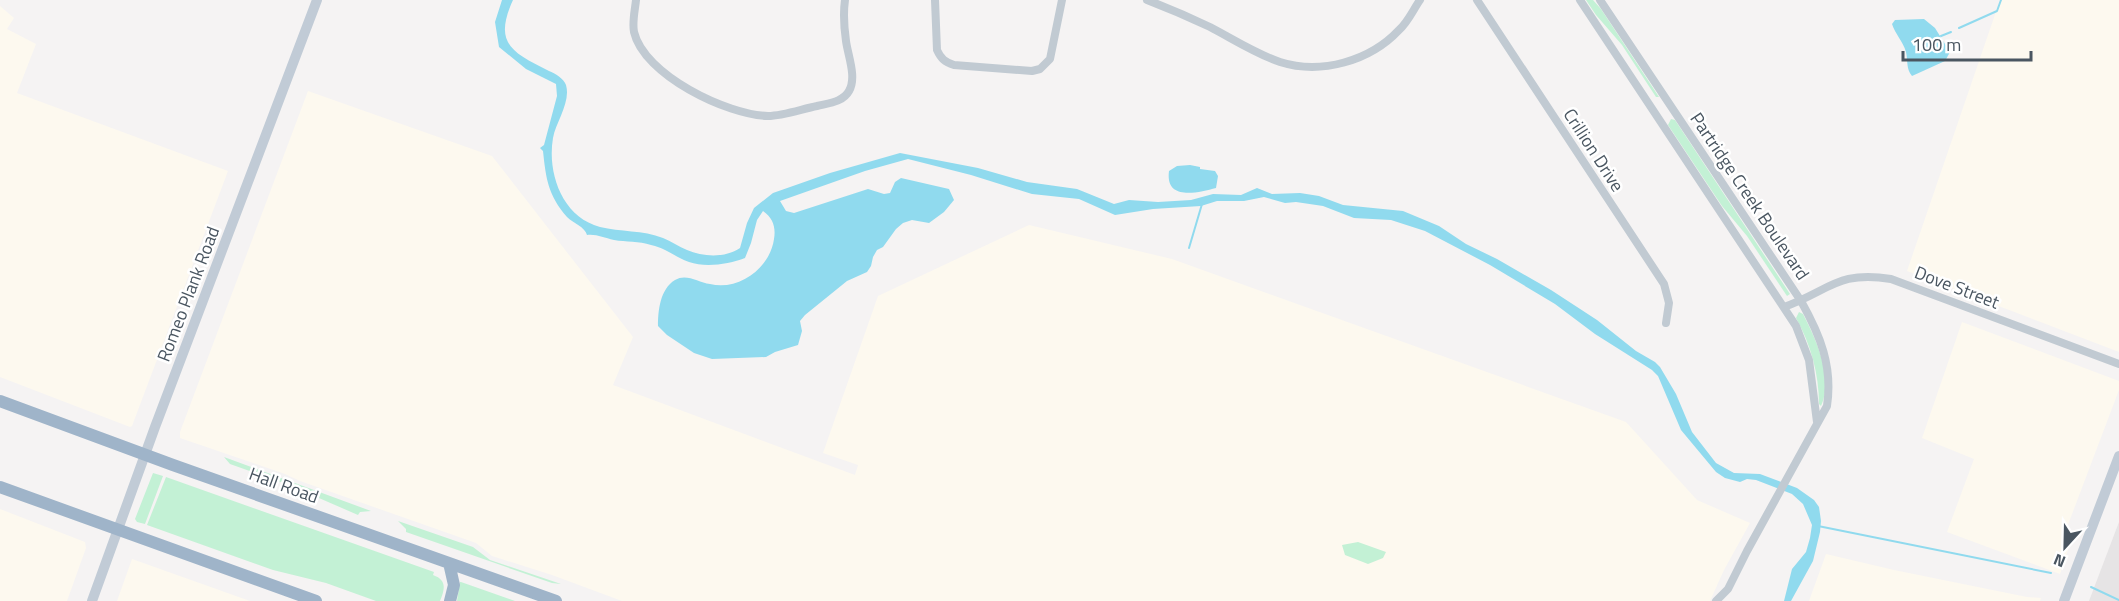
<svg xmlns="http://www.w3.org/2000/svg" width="2119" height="601" viewBox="0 0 2119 601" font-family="'Titillium Web',sans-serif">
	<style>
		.commercial { fill: #fdf9ef }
		.education { fill: #e6e4e5 }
		.green { fill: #c3f1d5 }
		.water { fill: #90daee }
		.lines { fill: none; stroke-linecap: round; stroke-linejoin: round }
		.stream { stroke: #90daee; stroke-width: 2 }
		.minor { stroke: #c1cad2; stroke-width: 8 }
		.secondary { stroke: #c1cbd6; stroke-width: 10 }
		.trunk { stroke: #9fb4c9; stroke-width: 12 }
		.labels { text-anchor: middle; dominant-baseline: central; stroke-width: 5; stroke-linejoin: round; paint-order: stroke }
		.street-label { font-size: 18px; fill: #4a5661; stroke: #fff }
	</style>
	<rect width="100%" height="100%" fill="#f5f3f3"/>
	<!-- commercial -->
	<path class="commercial" d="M2000,0H2119V352L1907,271Z
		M0,6L14,18L7,29L36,44L17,93L228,171L132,426L130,427L0,377Z
		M308,91L492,156L633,337L613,385L855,475L858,465L823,453L878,296L1029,225L1172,259L1626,422L1697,500L1750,523L1724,570L1710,601H622L552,575L492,556L476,543L300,481L285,474L180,438V432Z
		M1962,322L2119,381V390L2066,530L2069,547L2060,574L1947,532L1974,459L1922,438Z
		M0,509L85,542L86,548L67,601H0Z
		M1826,554L1894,570L2027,597L2041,598L2040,601H1809Z
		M132,559L250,601H117Z"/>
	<!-- education -->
	<path class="education" d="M2119,522V601H2089Z"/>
	<!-- green -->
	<path class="green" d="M1586,0H1593L1601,9L1659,97H1656L1622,45L1596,15Z
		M1671,119L1675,120L1790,294L1787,296L1747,236L1722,206L1668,125Z
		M1799,312L1803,314C1816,339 1834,378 1821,406L1819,404C1819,374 1811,345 1796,318Z
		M224,457L371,511L360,512L358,515L289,485L230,464Z
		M153,473L163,476L145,524L137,522L135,519Z
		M166,477L434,572L433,575C447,580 445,589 440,601H376L326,583L273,570L147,525Z
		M398,521L473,547L490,560L561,584L552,583L406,532V529Z
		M1358,542L1386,552L1383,558L1368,564L1345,555L1342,545Z
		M460,582H461L515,601H457Z"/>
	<!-- water -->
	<path class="water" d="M502,0H513C493,44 512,52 549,71C555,73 564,79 566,85C571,102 556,122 553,138C547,173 562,217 600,227C620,232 643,230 663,238C671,241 679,247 687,250C703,257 726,258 740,248L747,223L754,208L773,193L830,173L900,153L978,168L1027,182L1077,189L1114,204L1129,200L1158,202L1191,200L1213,194L1241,195L1257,188L1272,194L1300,193L1319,196L1343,205L1403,211L1439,226L1466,244L1497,259L1551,290L1597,320L1636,351L1655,362L1660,367L1676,394L1692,432L1716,463L1734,473L1760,474L1797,488L1814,500L1819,507L1821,521L1820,532L1813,561L1791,601H1784L1792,569L1806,552L1810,538L1812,525L1803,504L1792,494L1756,480L1747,479L1740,482L1725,478L1716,472L1681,430L1658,376L1652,370L1595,334L1555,304L1490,265L1425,231L1391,220L1354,218L1323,206L1296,202L1285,203L1264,197L1244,201H1217L1201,206L1153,209L1115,215L1079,199L1032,194L971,175L908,159L865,171L780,201L786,211L794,213L868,189L884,194L890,193L895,182L901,178L949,189L954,200L944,212L929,223L912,220L903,223L896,229L883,247L877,250L873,257L871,266L867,272L847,281L805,315L800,321L802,331L798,345L775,352L766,357L712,359L694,353L667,335L658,326C658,311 660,289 675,280C686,273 698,282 710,284C739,291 770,268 774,239C776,227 773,218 763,211L757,220L751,243L745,258C729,264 706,268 689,262C675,257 668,249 651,245C639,241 626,242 614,240C604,238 597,234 587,235C585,227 573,223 567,217C548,195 546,179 543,151L540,148L544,145L557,96L556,84L526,69L499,47L495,22Z
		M1924,19L1935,28L1950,52L1945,61L1912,76C1906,69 1908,61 1906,52C1903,41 1895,34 1892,24L1895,20Z
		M1190,165L1200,167V169L1215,171L1218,176L1216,188C1197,193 1165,201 1169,171L1177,166Z"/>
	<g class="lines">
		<!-- stream -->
		<path class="stream" d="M1959,28L1997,11L2001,0
			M1941,36L1951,32
			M1189,248L1202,204
			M1818,526L2051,573
			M2091,587L2119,600"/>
		<!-- minor -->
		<path class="minor" d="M636,0C635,10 632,22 634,32C644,75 727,115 768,116C783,116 802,109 817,106C829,103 843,102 849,91C857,77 848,56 846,41C844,27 843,14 845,0
			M935,0L937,50C941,59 945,62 954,65L1032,71L1040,69L1050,59L1062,0
			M1147,0C1168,8 1189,17 1210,27C1233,39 1256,54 1280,62C1321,75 1370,61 1399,30C1408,22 1413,10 1420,0
			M1477,0L1664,284L1669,303L1666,323
			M1580,0L1796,326L1809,360L1817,422
			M1600,0L1801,301C1820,335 1833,366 1827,406L1747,551L1728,589L1716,601
			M1784,307C1829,291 1838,270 1891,279L2119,364"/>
		<!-- secondary -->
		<path class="secondary" d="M92,601L155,427L317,0
			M2064,601L2119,456"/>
		<!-- trunk -->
		<path class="trunk" d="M0,401L173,465L556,601
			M0,487L316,601
			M449,563L454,585L450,601"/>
	</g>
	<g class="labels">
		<!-- street labels -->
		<g class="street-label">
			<text transform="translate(1594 150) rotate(57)">Crillion Drive</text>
			<text transform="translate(1750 196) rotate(56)">Partridge Creek Boulevard</text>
			<text transform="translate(1957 287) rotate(21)">Dove Street</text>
			<text transform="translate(188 294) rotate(-69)">Romeo Plank Road</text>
			<text transform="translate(284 485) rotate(20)">Hall Road</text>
		</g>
	</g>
	<!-- north arrow -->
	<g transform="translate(2065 547) rotate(202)" stroke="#ffffff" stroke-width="4.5" paint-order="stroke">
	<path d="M0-4.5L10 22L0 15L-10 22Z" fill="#4a5661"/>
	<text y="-9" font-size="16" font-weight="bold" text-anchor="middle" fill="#4a5661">N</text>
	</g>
	<!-- scale -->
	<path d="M1903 51v9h128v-9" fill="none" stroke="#4a5661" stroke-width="3"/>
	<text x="1912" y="51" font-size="18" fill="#4a5661" stroke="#ffffff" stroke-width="4.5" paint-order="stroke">100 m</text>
</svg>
